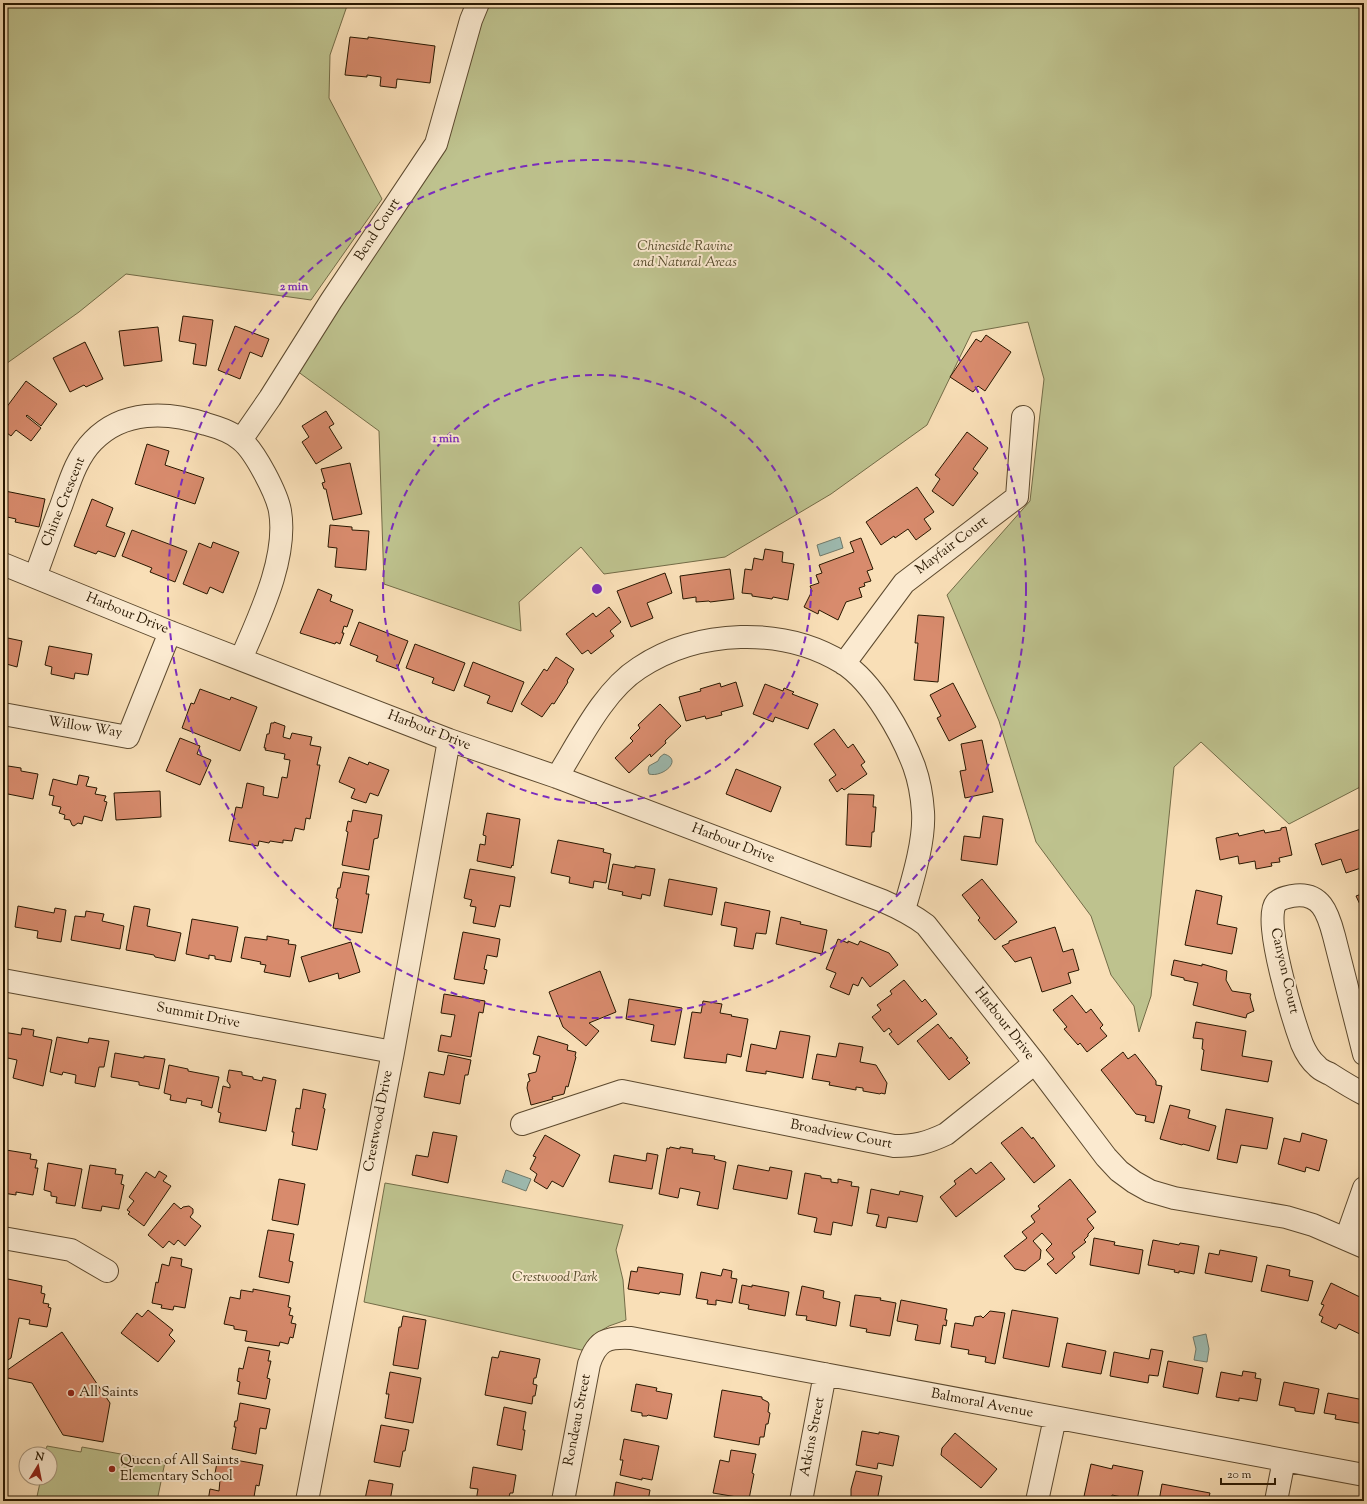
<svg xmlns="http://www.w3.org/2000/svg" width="1367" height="1504" font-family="'Sorts Mill Goudy',serif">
	<rect width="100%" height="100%" fill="#f9dfb7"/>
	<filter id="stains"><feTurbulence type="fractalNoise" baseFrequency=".005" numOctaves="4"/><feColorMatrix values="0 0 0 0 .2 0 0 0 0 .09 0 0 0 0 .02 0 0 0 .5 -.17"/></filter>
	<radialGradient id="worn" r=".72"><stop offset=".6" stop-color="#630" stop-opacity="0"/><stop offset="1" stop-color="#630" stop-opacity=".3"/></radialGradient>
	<path fill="#bec28e" stroke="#736c47" d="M3,3H348L330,55L329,98L382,199L311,300L126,274L79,312L3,366Z
		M487,3H1364V785L1289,824L1201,742L1174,767L1151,996L1139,1032L1134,1006L1111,975L1091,916L1036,842L999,721L947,595L1030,501L1044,379L1028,322L972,332L927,425L831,494L725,557L604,574L581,547L519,602L521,631L384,584L379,431L297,371L437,154Z
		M385,1183L623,1225L616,1250L623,1280L626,1320L609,1326L592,1336L586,1351L364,1302Z
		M47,1446L81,1452L82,1447L165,1462L157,1501H36L41,1478H50V1454H45Z"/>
	<path fill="#9ebcb2" stroke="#6f7a6b" d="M840,537L843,548L820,556L817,545Z
		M664,754C684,760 662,778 649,774L648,770L649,766L658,761L660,757Z
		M506,1170L531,1179L526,1191L502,1182Z
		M1206,1334L1209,1349L1207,1362L1194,1360L1196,1349L1193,1337Z"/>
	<path fill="#d88b6d" stroke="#281700" d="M350,37L368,39V37L435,46L430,83L397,79L396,88L380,86L381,77L367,75V77L345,75Z
		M183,316L213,320L206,366L193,364L196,344L179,341Z
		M235,326L269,339L262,357L250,352L240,379L218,370Z
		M158,327L162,361L124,366L119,331Z
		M986,335L1011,352L985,391L978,386L973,392L950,377L976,339L981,342Z
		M85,342L103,379L86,387L84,385L70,392L53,358Z
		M26,381L57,404L41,426L27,415L26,416L41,428L31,441L16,430L11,436L3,430V412Z
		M326,411L334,424L329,427L342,448L316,464L302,442L309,437L302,426Z
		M967,432L988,448L973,469L978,473L953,506L932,491L940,479L935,475Z
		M147,444L169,451L165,465L204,478L195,504L135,484Z
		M350,463L362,514L333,520L326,489H324L322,483L325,482L321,469Z
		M917,487L934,512L924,519L931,529L916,540L908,529L895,538L894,536L881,545L866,522Z
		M5,491L45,499L39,527L15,522L16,519L3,516V499Z
		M92,499L113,508L106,526L125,533L115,557L98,551L96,554L74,546Z
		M330,525L352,527V530L369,531L366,570L335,567L337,548L328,547Z
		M132,530L187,551L175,582L150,572L152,568L122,556Z
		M861,538L873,569L867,571L871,581L864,583L865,586L859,588L862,597L846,602L838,620L819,610L818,614L804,607L812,591L810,586L819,583L816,575L822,573L819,565L854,552L850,542Z
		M213,542L239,552L223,593L210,587L207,594L183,584L199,543L211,548Z
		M765,549L783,552L782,562L794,564L788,600L773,597L772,599L752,596V594L742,593L745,569L752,570L754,558L763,560Z
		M730,569L734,599L710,602L709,601L696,602V597L683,599L680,576Z
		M665,573L672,593L647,603L653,618L631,627L617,591Z
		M318,589L332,595L330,601L353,610L347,627L344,626L342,633H344L340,644L336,642L335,644L300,633Z
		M609,607L621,622L610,631L614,636L591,654L588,650L582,654L566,634L593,613L596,617Z
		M918,615L944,617L938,682L914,680L918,643H915Z
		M359,622L408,641L397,669L376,661L378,656L350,645Z
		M3,637L22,641L17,667L3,663Z
		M415,644L465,663L454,691L432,683L434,678L406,668Z
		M49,646L92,654L88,675L75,673L74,679L51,674L52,667L45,665Z
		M556,657L574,669L567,681L568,682L554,704L552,703L542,717L521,704L544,669L547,671Z
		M473,662L524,682L512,712L487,703L490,696L464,686Z
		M736,682L743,706L721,712L722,715L706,719L705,716L686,721L679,697L701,691L700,689L720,683L721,687Z
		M953,683L976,727L949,741L937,718L941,716L930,695Z
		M765,684L783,691L784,688L794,692L792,694L818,704L808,729L775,717L773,722L753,714Z
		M200,689L230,700L231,697L257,707L240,751L182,728L191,703L194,704Z
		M660,704L681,726L665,741L666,743L651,757L650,754L629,773L615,758L633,741L630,738L640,728L638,725Z
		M274,722L285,726L283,737L290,739L292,733L312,737L310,745L321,747L317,765H320L310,819L306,818L304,830L295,828L292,841L283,840V843L270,841L269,843L259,841L258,846L229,841L236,807L242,808L247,783L264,787L263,795L278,798L282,777L287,778L290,760L284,759L285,754L265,750L266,748H264L267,734H269L271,723H274Z
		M834,729L848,748L853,744L865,762L861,765L867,774L844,790L842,788L837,792L829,780L836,775L814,744Z
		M180,738L200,746L197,754L211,760L200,785L166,771Z
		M982,740L993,792L965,798L960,771L966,770L961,744Z
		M349,757L368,765L369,762L389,770L378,796L370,793L366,803L351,798L355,789L339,782Z
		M8,766L21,768V771L38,774L33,799L3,793V772H6Z
		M736,769L781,787L771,812L726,794Z
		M79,775L89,777L86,786L97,788L95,794L106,796L104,801L107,802L102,821L84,816L82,824L78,823L74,826L72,825L70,820L64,819L65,815L59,813L61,807L52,805L54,796L49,795L53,779L77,785Z
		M160,791L161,817L116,820L114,793Z
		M848,794L874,795L873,807H876L874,832H872L871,847L846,845Z
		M353,810L382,815L378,838L374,839L369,870L342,865L348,832L346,831L348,821L351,822Z
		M487,813L520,819L513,866L512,865L511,868L477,861L480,844L485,845L486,836L483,835Z
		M983,816L1003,819L997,865L961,860L964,836L980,838Z
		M1286,827L1292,855L1279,858L1280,862L1271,863L1272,866L1256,869L1255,861L1239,864L1238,856L1220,860L1216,838L1238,833L1239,836L1264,830L1265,833L1281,830V828Z
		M1364,828V867L1346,873L1341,859L1322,865L1315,844Z
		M558,840L604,849L603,852L611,854L606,883L594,881L593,888L569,883L570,877L551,873Z
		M613,864L635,868V866L655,869L650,896L642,894L641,899L622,895L623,892L608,889Z
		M470,869L515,877L510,907L500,905L495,927L473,923L476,907L470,906L472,900L464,898Z
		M343,872L369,876L366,894H369L362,933L333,928L338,899L336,898L338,888H340Z
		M669,879L717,888L712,915L664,906Z
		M982,879L1017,922L995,940L978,920L980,918L962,895Z
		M1196,890L1222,896L1217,924L1237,928L1232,954L1185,945Z
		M1364,893V913L1356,896Z
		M725,902L770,911L766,934L756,933L753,949L734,946L737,928L721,925Z
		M18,906L54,913L55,908L66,910L61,942L37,938L38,931L15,927Z
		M134,906L150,909L147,926L181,933L175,961L155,957L154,955L126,950Z
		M86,911L104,914L102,921L124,926L120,949L71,940L75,916L85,917Z
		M781,917L801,922L800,924L827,930L822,954L776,944Z
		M192,919L238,927L231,962L215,959V956L209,955V959L186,954Z
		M1055,927L1063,952L1073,949L1079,970L1068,973L1071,983L1042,992L1031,957L1015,962L1002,946L1009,943V941Z
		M463,932L500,939L497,957L487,955L484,969L487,970L484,984L454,979Z
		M267,936L289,940L288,944L296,945L290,977L264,972L266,965L260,964L261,962L241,958L245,937L267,940Z
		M838,939L848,943V941L858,945L860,941L889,953L898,965L870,987L862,977L858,986L853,984L849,995L830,987L836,973L826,969Z
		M351,942L360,972L339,979L338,973L309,982L301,957Z
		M1174,960L1202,966V964L1227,971L1226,980L1232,991L1251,994L1250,997L1254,1011L1247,1014L1246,1018L1193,1005L1198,983L1184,980V978L1171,975Z
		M600,971L616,1012L589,1023L599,1031L586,1046L563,1027L549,992Z
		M904,980L922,1002L925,999L937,1014L898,1045L889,1034L892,1032L889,1028L884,1032L872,1017L881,1010L877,1005L892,994L890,991Z
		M444,994L485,1001L483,1013L479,1012L471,1057L438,1051L441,1035L451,1037L455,1015L441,1013Z
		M1072,995L1086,1013L1091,1009L1103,1025L1100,1028L1107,1036L1087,1052L1080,1043L1078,1045L1064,1029L1067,1027L1053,1010Z
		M629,999L682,1008L675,1045L651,1041L654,1025L626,1019Z
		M703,1001L722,1004L720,1013L732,1015L731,1016L748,1019L741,1057L727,1054L726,1063L684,1058L692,1012L701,1013Z
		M1196,1022L1246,1031L1242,1056L1272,1061L1268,1082L1201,1070L1204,1050L1202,1049L1203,1039L1193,1038Z
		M938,1024L950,1039L951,1037L968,1058L966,1059L970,1063L949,1080L917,1041Z
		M22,1028L34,1030L33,1036L52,1040L43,1086L13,1078L17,1060L3,1057V1032L21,1035Z
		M780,1031L810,1036L803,1078L766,1071V1074L746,1071L751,1044L776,1049Z
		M538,1036L568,1045L567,1050L576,1052L575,1056L576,1057L568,1087L566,1086L564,1094L552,1097L553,1099L531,1105L527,1088L528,1082L530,1081L528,1074L536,1072L540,1056L533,1054Z
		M57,1037L88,1043L89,1038L109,1041L104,1067H99L95,1087L75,1083L76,1075L63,1072L62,1075L50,1072Z
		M839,1043L863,1047L860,1062L876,1065L887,1083L885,1094L881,1093L880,1094L863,1091V1088L856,1087V1090L829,1085L830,1082L812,1079L817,1054L836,1057Z
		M1123,1052L1128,1059L1135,1054L1156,1081V1085L1162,1086L1154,1123L1145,1121L1146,1116L1136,1114L1101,1070Z
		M115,1053L144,1058V1056L165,1059L159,1089L139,1085V1082L111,1077Z
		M448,1055L471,1060L468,1075H465L460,1104L424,1097L429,1072L444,1075Z
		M169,1065L188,1069V1071L219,1077L212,1108L201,1105L202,1101L187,1098L186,1103L170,1100L171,1095L164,1093Z
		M229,1070L242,1072V1075L253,1077V1079L262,1081L263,1077L276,1080L266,1131L219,1122L221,1113L218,1112L223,1086L230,1088V1085L227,1081Z
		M303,1089L326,1094L323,1108L325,1109L317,1150L292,1145L294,1132H292L296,1108L300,1109Z
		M1170,1105L1190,1110L1188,1118L1216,1126L1209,1151L1183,1144L1182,1145L1160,1139Z
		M1226,1109L1273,1118L1267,1149L1241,1145L1237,1163L1217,1159Z
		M1022,1127L1032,1139L1033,1137L1055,1166L1034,1183L1001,1143Z
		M433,1132L457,1136L448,1183L412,1175L416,1155L428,1157Z
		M1302,1133L1327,1140L1319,1171L1306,1167L1305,1172L1278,1164L1284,1138L1300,1142Z
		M545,1135L580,1155L563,1187L552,1181L547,1189L534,1181L537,1174L530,1169L536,1157L533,1156Z
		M670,1147L680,1149V1147L693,1149L692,1153L715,1156L714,1159L726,1162L718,1209L697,1205L700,1192L680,1188L678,1198L659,1194L667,1148L669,1149Z
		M6,1150L31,1154L30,1159L37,1160L35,1168H38L33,1195L16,1192V1195L3,1193V1167Z
		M647,1153L658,1155L652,1189L609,1182L614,1155L646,1161Z
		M991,1162L1005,1179L956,1217L940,1197L956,1184L954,1181L971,1168L976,1174Z
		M48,1163L82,1169L75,1206L56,1203L57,1197L51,1196V1192L44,1190Z
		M90,1165L116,1169L115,1174L123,1175L121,1184L124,1185L119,1209L102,1206L101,1211L82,1208Z
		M738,1165L769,1171L770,1167L792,1171L787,1199L733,1189Z
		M159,1171L167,1176L163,1181L171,1186L144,1226L128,1214L130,1212L127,1210L134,1201L129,1197L146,1172L155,1178Z
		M805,1173L821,1176V1178L831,1179V1182L838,1183V1179L852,1182L851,1186L859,1187L852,1226L833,1222L831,1235L814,1232L817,1218L798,1214Z
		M279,1179L305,1184L298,1225L272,1220Z
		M1070,1179L1096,1212L1087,1219L1094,1228L1088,1234V1236L1084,1240L1086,1242L1072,1253L1075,1257L1056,1274L1047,1264L1054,1259L1046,1250L1052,1244L1042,1233L1033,1241L1041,1250L1040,1259L1025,1271L1015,1269L1004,1256L1027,1238L1022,1232L1035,1222L1031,1216L1040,1209L1038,1206Z
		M871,1189L899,1195L900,1191L923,1196L917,1222L888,1217L886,1228L876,1226L879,1215L867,1213Z
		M174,1203L181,1209L183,1207L189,1206L193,1209V1213L190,1217L201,1226L185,1246L178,1240L174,1245L169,1241L163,1248L148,1235Z
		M268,1230L294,1234L289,1261L293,1262L289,1283L259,1277Z
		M1094,1238L1115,1242L1114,1245L1143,1250L1139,1274L1090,1265Z
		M1153,1240L1179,1245L1180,1243L1199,1246L1194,1274L1179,1271V1273L1174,1272L1175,1270L1148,1265Z
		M1220,1250L1257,1257L1252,1282L1205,1273L1209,1253L1219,1255Z
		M171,1257L182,1259L181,1266L192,1269L185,1308L174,1306L173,1310L161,1308L162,1305L152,1303L156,1282L158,1283L162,1264L169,1266Z
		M1267,1265L1290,1270L1289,1276L1313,1281L1308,1301L1261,1291Z
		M638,1267L683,1274L680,1295L660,1292L659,1294L628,1289L631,1271L637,1272Z
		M723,1269L732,1271L731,1278L737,1279L732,1303L716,1300V1305L707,1304L708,1300L696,1298L701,1272L721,1276Z
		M3,1278L42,1286L41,1293L45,1294L43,1303L49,1304L48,1307L51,1308L47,1327L29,1324L30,1320L19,1318L11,1358L3,1363Z
		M1331,1283L1364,1299V1336L1339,1324L1336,1329L1321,1322L1323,1317L1319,1315L1324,1305L1321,1304Z
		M742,1285L752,1287V1285L789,1292L785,1316L748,1309L749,1305L739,1303Z
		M802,1286L824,1291L823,1298L840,1302L836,1326L806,1320L807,1316L796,1315Z
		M253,1289L290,1296L288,1307L291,1308L289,1315L293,1316L291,1323L296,1324L293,1338L290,1337L288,1344L280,1342L279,1346L245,1341L247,1331L234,1329V1326L224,1324L230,1297L240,1299L241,1290L253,1292Z
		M855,1295L881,1298L880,1300L896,1303L890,1336L866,1332L867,1329L850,1326Z
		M901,1300L947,1309L945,1320H947L946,1326L943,1325L940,1344L915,1340L918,1325L897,1321Z
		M148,1310L173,1330L169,1335L175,1341L158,1362L121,1333L137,1313L142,1317Z
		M1012,1310L1058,1318L1049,1367L1003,1358Z
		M990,1311L1005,1313L995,1364L985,1362L986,1357L968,1354L969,1350L951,1347L955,1323L973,1326L975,1317L981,1316L983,1318Z
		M403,1316L426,1320L418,1369L393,1365L399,1327H401Z
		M62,1332L110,1403L103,1442L63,1435L32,1383L3,1377V1373Z
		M1067,1343L1106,1351L1101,1374L1062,1367Z
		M248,1347L270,1351L268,1361H271L267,1378L270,1379L266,1399L238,1394L240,1382L237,1381L239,1368L243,1369Z
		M1151,1349L1163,1351L1158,1376L1149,1375L1148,1383L1110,1376L1114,1352L1149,1359Z
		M500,1351L540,1359L536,1378H534L533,1384L537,1385L535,1396H533L532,1404L485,1395L492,1357L498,1358Z
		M1168,1361L1203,1368L1198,1394L1163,1387Z
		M1243,1371L1256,1373L1255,1378L1261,1379L1257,1401L1239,1398V1401L1216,1397L1221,1372L1242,1376Z
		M390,1372L421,1378L413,1423L385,1418L389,1394H386Z
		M1284,1382L1319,1389L1314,1414L1295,1411V1408L1279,1405Z
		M636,1384L657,1388L656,1391L672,1394L667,1419L648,1415L647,1416H642V1413L631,1411Z
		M722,1390L762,1397V1399L768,1402L769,1404L768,1412L770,1413L768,1424H766L764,1437H760L759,1445L714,1437Z
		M1328,1393L1364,1400V1424L1335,1419L1336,1415L1324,1413Z
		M240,1403L270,1409L266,1429L260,1428L256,1454L232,1449L236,1427H234L235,1421H237Z
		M504,1407L526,1412L523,1430H525L522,1450L497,1445Z
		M381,1425L409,1430L405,1451H403L400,1467L374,1462Z
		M862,1431L879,1434V1432L899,1436L893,1466L878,1463L877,1469L856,1465Z
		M955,1433L997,1469L981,1488L941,1455L942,1448Z
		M624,1439L659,1446L652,1480L642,1478V1480L620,1475L623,1460H620Z
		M731,1450L756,1454L752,1473L754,1474L749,1499L713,1493L720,1460L729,1462Z
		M218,1457L263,1465L259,1486L256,1485L254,1497L261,1498L260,1501H208L210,1489L219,1491L220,1480L214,1479Z
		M1091,1464L1112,1469L1113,1465L1143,1471L1137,1500L1112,1495L1111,1501H1083Z
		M473,1467L516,1475L513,1493H510L508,1501H476L478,1489L470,1488Z
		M856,1471L882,1476L877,1501H851V1489Z
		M369,1480L393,1484L390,1501H361L362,1499H365Z
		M616,1482L650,1490L648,1501H613Z
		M1162,1484L1210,1493L1208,1501H1210H1159Z"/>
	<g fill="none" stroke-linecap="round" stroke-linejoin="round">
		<g stroke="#5c492e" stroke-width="24">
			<path id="minor" d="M241,440L270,398L331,301L436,144L471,20L478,3
				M3,564L170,632L449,740L557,777L883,901C899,908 913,915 926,925L1035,1063L1106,1157L1119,1171L1134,1182L1150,1191L1174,1198L1286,1217L1313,1225L1364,1247
				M35,577C44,553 52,529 61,506C69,484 76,458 93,441C123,410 167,411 206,424C217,427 232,432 241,440C255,451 277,494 280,511C288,558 259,617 241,659
				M844,664L904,583L1017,497L1023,417
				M3,714L128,737L170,632
				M557,777C579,742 603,691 639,668C698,629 783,626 843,663C873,682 902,734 914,766C919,780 922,796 923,812C925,841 912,882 904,910
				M3,980L393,1052
				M1364,1054L1334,936C1328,913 1321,891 1292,896C1287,897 1280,898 1276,903C1262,920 1294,1022 1302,1044C1305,1051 1311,1061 1317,1066C1320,1070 1326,1072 1330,1074C1341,1081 1352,1088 1364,1094
				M522,1124L622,1091L894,1146C915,1146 927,1143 946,1134L1035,1063
				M3,1238L71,1250L107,1271
				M1346,1239L1364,1188
				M307,1501L393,1052L449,740
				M563,1501L589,1364C597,1340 607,1337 631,1338L1364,1475
				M801,1501L825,1374
				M1037,1501L1055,1418
				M1276,1501L1284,1460"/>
		</g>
		<use href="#minor" stroke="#fbead0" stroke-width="22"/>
	</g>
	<g fill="none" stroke="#7b2cbf" stroke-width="2" stroke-dasharray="7 5">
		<circle cx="597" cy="589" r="214"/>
		<circle cx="597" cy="589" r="429"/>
	</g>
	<g fill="#8f2418" stroke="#fbead0" stroke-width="1.5">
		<circle cx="71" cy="1393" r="4"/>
		<circle cx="112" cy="1469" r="4"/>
	</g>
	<g text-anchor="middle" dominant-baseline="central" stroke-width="4" stroke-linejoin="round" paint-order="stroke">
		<g font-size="14" fill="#281700" stroke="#fbead0">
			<text transform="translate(378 230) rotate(-57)">Bend Court</text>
			<text transform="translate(64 502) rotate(-68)">Chine Crescent</text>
			<text transform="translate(952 546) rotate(-37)">Mayfair Court</text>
			<text transform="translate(127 614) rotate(22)">Harbour Drive</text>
			<text transform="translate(85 728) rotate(9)">Willow Way</text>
			<text transform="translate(429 731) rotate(21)">Harbour Drive</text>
			<text transform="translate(733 844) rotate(21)">Harbour Drive</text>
			<text transform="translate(1284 971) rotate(77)">Canyon Court</text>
			<text transform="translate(198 1016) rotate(11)">Summit Drive</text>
			<text transform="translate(1004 1024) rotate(52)">Harbour Drive</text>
			<text transform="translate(379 1121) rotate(-79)">Crestwood Drive</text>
			<text transform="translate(841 1135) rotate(11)">Broadview Court</text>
			<text transform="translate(982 1404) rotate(11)">Balmoral Avenue</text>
			<text transform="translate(578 1420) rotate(-79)">Rondeau Street</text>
			<text transform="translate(813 1437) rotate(-79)">Atkins Street</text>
		</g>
		<g font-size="14" font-style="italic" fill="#554a2b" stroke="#fbead0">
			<text x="685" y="247">Chineside Ravine<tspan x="685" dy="16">and Natural Areas</tspan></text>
			<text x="555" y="1278">Crestwood Park</text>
		</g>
		<g font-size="14" fill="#281700" stroke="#fbead0" text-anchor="start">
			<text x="79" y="1393">All Saints</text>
			<text x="120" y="1461">Queen of All Saints<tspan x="120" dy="16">Elementary School</tspan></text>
		</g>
	</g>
	<circle cx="597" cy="589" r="6" fill="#7b2cbf" stroke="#fbead0" stroke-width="2"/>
	<g font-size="12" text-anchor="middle" font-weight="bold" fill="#7b2cbf" stroke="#fbead0" stroke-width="4" stroke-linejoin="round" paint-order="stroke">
		<text x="294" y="290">2 min</text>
		<text x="446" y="442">1 min</text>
	</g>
	<rect width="1367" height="1504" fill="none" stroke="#f9dfb7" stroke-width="16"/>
	<rect x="4" y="4" width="1359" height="1496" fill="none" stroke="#281700" stroke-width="2"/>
	<rect x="8" y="8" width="1351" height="1488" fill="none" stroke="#281700"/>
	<g transform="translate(38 1466) rotate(10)"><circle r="19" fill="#fbead0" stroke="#a7967d"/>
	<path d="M0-3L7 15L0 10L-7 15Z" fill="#8f2418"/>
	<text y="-6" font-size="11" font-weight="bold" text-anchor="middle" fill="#281700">N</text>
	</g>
	<path d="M1221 1478v6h54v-6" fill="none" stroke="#281700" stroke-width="2"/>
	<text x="1227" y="1478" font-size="12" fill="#281700" stroke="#fbead0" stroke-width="3" paint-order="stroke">20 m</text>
	<rect width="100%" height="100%" filter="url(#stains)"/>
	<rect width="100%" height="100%" fill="url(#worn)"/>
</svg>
